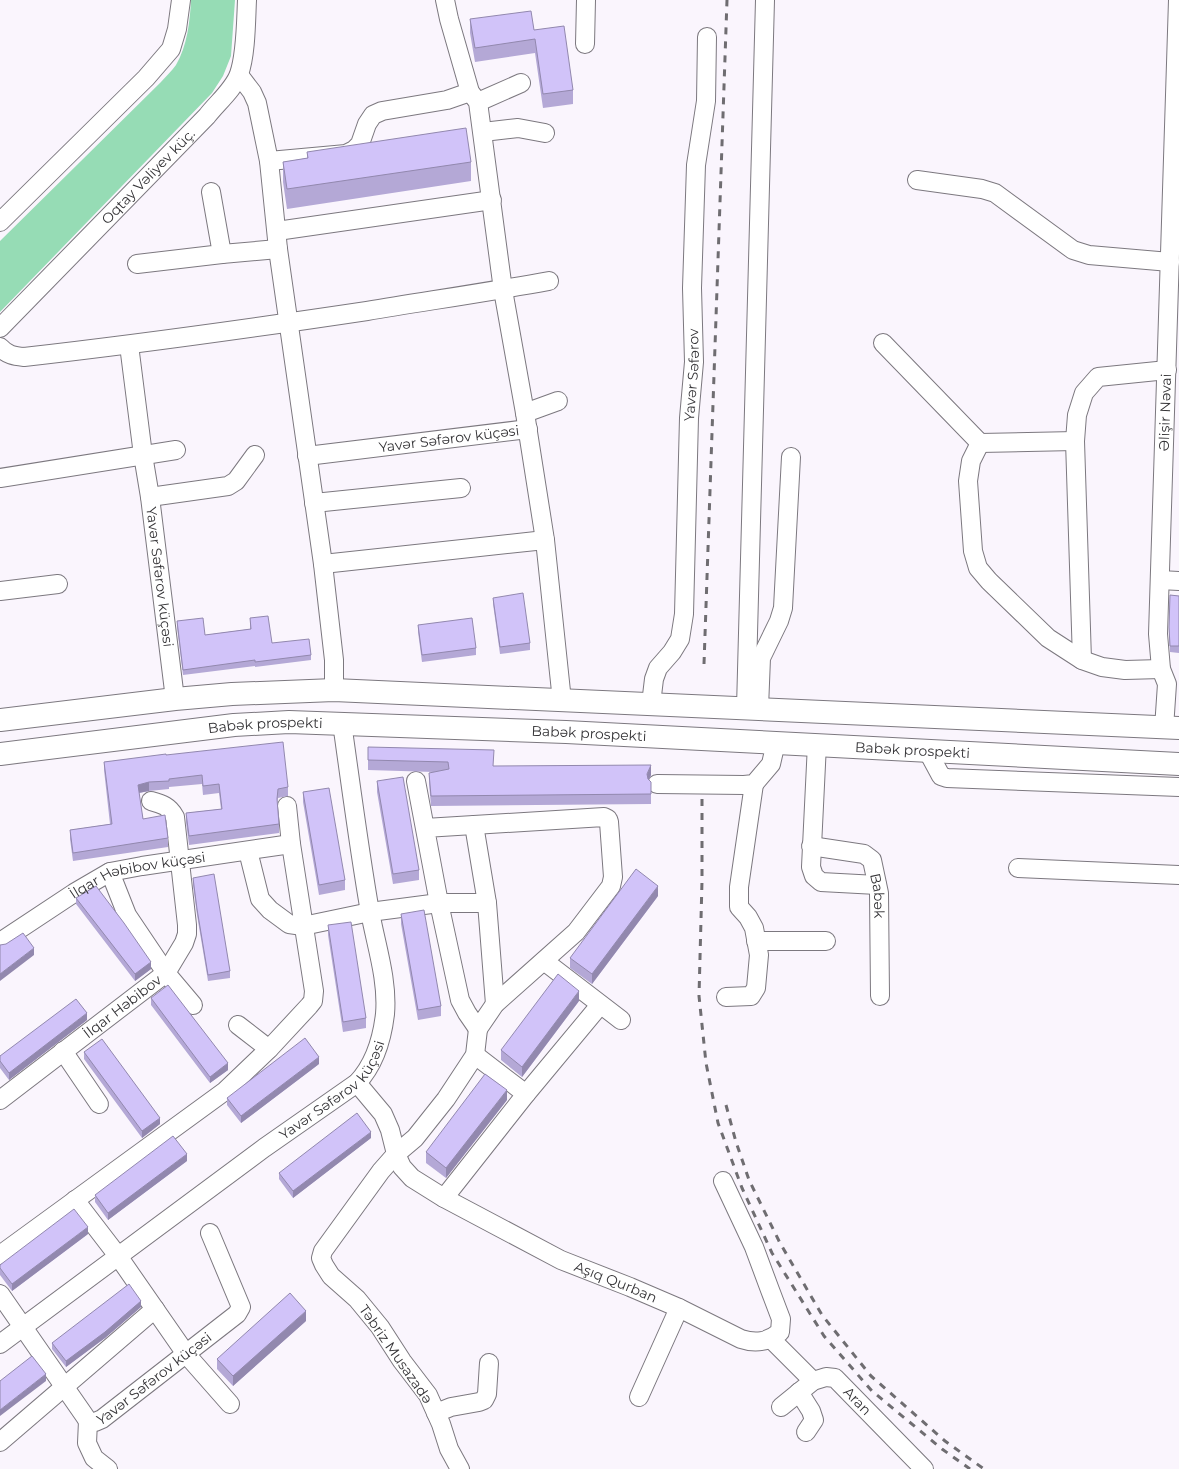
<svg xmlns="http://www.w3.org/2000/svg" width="1179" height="1469" font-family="Montserrat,sans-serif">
	<rect width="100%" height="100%" fill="#faf5fd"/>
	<path fill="#96dcb5" d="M191,0H235L231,56L223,76L212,93L0,312V241L161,82C166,76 172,71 176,65C187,46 190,22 191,0Z"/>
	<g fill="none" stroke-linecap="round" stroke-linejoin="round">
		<g stroke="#7c787f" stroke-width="20">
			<g id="minor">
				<path d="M445,0L449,19L470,92L478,102L503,290L525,413L545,540L562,701"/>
				<path d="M585,44L586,0"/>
				<path d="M239,75L252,92L257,103L269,161L278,249L323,564L334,660V690"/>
				<path d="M478,102L521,83"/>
				<path d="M483,132L518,128L545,133"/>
				<path d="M269,161L346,154L354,150L360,144L367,124L373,115L382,111L447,100L470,92"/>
				<path d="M917,180L982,189L995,193L1073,250L1089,255L1170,262"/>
				<path d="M0,222L146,78L171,49L177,29L181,0"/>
				<path d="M277,231L492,200"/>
				<path d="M222,254L278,249"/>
				<path d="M137,264L222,254L211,192"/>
				<path id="s1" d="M0,328L207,116C217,103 234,89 239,74C246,55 246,21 247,0"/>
				<path d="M883,343L980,443L1075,441"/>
				<path id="s2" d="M129,345L143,455L150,497L175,699"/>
				<path d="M0,347C7,355 14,356 24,357C139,344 253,328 367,311C427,301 488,292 549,281"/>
				<path d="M525,413L558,401"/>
				<path d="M980,443L971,461L968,481L973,551L978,568L989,581L1048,638L1082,660L1102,667L1125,670L1161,669"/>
				<path id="s3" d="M307,456L528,429"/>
				<path d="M0,478L176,450"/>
				<path d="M150,497L228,486L236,481L255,455"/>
				<path d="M314,503L461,488"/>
				<path d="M323,564L545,540"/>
				<path d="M1160,580L1179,581"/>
				<path d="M0,591L58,584"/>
				<path d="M1082,660L1075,441L1077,415L1084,393L1098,377L1167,370"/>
				<path id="s4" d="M651,704L654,679L658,668L672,652L680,639L684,614L689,418L694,362L692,288L696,165L706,101L707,37"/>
				<path d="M746,708L765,0"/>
				<path d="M759,708L761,658L779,621L783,608L791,457"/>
				<path id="s5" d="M1164,728L1167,684L1161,669L1158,634L1178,0"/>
				<path d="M817,744L811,867L814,876L821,882L877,885"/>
				<path d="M927,750L941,776L947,778L1179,787"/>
				<path d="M416,781L439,903L460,1000L467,1013L478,1029L495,1004L576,932L611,886L613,877L609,822L608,819L604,817L425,828"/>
				<path d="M657,784L744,785L754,784L771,764L776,742"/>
				<path d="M151,801C162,804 169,806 175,817L187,925V934L184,943L166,973L193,1005"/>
				<path d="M474,825L487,903L495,1004"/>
				<path id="s6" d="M811,846L864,854L872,860L879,893L880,996"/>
				<path d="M248,851L260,899L270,910L289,924L303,926L370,912L439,903H487"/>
				<path d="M1018,868L1179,875"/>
				<path d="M756,941H826"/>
				<path id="s7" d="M0,942L74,893L110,872L142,866L291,844"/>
				<path d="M544,961L621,1020"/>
				<path d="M726,997L751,996L756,988L759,955L754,928L748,917L739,907V887L754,784"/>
				<path d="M238,1025L269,1049"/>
				<path d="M63,1051L99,1104"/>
				<path d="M475,1055L526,1094"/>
				<path id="s8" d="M357,1083L383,1114L390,1130L396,1154L402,1167L412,1178L444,1198L561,1260L630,1287L679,1308L741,1339C756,1344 768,1342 780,1332L781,1319L770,1290L754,1247L723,1181"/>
				<path id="s9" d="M0,1100L166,973L127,915L110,872"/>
				<path d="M444,1198L526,1094L600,1005"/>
				<path d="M75,1200L118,1256L186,1354L230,1404"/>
				<path d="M0,1255L225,1091L269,1049L309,1006L313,1001L314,991L291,844L287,806"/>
				<path id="s10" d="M0,1294L84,1415L88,1421L95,1422L102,1419L237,1314L241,1307L210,1233"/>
				<path d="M771,1339L813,1381"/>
				<path id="s11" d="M0,1344L264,1148L357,1083C374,1065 382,1040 385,1014C388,980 376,945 370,912C359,849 351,786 342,723"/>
				<path d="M799,1392L811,1411L814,1420L806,1432"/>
				<path d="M639,1397L679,1308"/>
				<path id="s12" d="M781,1407L813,1381L826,1377L835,1378L924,1469"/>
				<path d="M436,1413L451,1407L479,1402L484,1400L487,1394L489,1363"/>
				<path d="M88,1421L87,1443L94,1458L108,1469"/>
				<path d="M0,1442L155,1309"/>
				<path d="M460,1469L449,1449L441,1424L428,1395L402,1361L380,1327L357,1299L331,1276L324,1265L321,1258L323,1251L381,1171L396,1154L415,1138L446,1099L475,1055L478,1029"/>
			</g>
		</g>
		<g stroke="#7c787f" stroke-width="24">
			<g id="major">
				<path d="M0,720L175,699L232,694L334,690L1179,728"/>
				<path id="s13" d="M0,754L234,725L289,722L566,732L1179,764"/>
			</g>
		</g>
		<use href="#minor" stroke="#fff" stroke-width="18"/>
		<use href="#major" stroke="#fff" stroke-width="22"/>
		<path stroke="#6f6d71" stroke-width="3" stroke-dasharray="7 7" stroke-linecap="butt" d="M704,664L727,0
			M702,799V881L699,996L706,1063L718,1123L742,1188L772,1253L824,1336L872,1391L942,1449L970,1469
			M726,1105L736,1142L749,1180L780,1243L822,1315L871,1376L945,1441L984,1469"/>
	</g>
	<path fill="#b4a8d6" d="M470,19L534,30L573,90V104L543,108L535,53L475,62L470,33Z
		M307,152L471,162V181L287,209L283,182V162L307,158Z
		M1170,595L1179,596V653L1170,652L1169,634Z
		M493,598L530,643V650L500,654L493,604Z
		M250,618L272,643L311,655V660L255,667V666L183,675L177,627V621L205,635L250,629Z
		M418,625L476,648V655L422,662L418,632Z
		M368,747L493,766L651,775L649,780L651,782V804L431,806L429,783V773L434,772L368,770Z
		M166,755L288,787V796L278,798L277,803L279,824V833L189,845L186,822V813L221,809L219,793L203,795L202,784L169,787V789L149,791L139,793L143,819L168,838V847L73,861L70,839V830L110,824L104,770V762Z
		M377,781L419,870V880L393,884L377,792Z
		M303,792L345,880V890L319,895L303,802Z
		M193,878L230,971V978L208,981L197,915L193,885Z
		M658,896L592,984L570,968V958Z
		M76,898L151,969L135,981L76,904Z
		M401,914L441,1006V1016L418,1020L401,924Z
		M328,925L366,1018V1028L343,1032L328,935Z
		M151,998L228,1070L210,1083L151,1005Z
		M579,1001L522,1077L501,1060V1050Z
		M87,1020L9,1080L0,1068V1056Z
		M84,1052L160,1124L142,1138L84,1059Z
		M319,1064L241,1123L227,1105V1098Z
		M507,1100L446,1178L426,1163V1152Z
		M371,1138L293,1198L279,1179V1173Z
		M187,1161L108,1220L95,1202V1195Z
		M88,1234L12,1291L0,1275V1265Z
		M141,1307L105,1338L66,1367L52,1349V1343Z
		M306,1321L233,1386L217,1369V1359Z"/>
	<path fill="#9288ae" d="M651,765V775L647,784V774Z
		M149,782V791L138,793V785Z
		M658,886V896L592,984V974Z
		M34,948V955L0,981V974Z
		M151,962V969L135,981V974Z
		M579,991V1001L522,1077V1067Z
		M87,1013V1020L9,1080V1073Z
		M319,1057V1064L241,1123V1116Z
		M228,1063V1070L210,1083V1077Z
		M507,1090V1100L446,1178V1168Z
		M160,1118V1124L142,1138V1131Z
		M371,1132V1138L293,1198V1191Z
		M187,1154V1161L108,1220V1213Z
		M88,1227V1234L12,1291V1284Z
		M141,1301V1307L105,1338L66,1367V1361Z
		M306,1311V1321L233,1386V1376Z
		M46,1374V1381L0,1416V1410Z"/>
	<path fill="#d1c3f9" stroke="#9288ae" d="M531,11L534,30L564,26L573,90L543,94L535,39L475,48L470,19Z
		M466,128L471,162L287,189L283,162L308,158L307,152Z
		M523,593L530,643L500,647L493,598Z
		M1170,595L1179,596V646H1170L1169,627Z
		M268,616L272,643L309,639L311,655L255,662V660L183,670L177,621L203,618L205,635L251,629L250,618Z
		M472,618L476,648L422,655L418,625Z
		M283,742L288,787L278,789L277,799L279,824L189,836L186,813L222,809L219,784L203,786L202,775L169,779V781L149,782L138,785L143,819L165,815L168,838L73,853L70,830L112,824L104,762L166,754V755Z
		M368,747L494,750L493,766L651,765L647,774L648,779L651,782V794L431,796L429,773L449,769L448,762L368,760Z
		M403,777L419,870L393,874L377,781Z
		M329,788L345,880L319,885L303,792Z
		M636,869L658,886L592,974L570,958Z
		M214,874L230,971L208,975L197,909L193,878Z
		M96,886L124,923L151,962L135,974L76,898Z
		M424,910L441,1006L418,1010L401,914Z
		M351,922L366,1018L343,1022L328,925Z
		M23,933L34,948L0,974V945L6,944Z
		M558,974L579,991L522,1067L501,1050Z
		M168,985L228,1063L210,1077L151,998Z
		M76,999L87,1013L9,1073L0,1061V1056Z
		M305,1038L319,1057L241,1116L227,1098Z
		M102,1039L160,1118L142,1131L84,1052Z
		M485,1074L507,1090L446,1168L426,1152Z
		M357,1113L371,1132L293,1191L279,1173Z
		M173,1136L187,1154L108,1213L95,1195Z
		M74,1209L88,1227L12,1284L0,1268V1265Z
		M129,1284L141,1301L105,1332L66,1361L52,1343Z
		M290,1293L306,1311L233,1376L217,1359Z
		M32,1356L46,1374L0,1410V1381Z"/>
	<g text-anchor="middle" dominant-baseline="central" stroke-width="3" stroke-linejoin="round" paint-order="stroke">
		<g font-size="14" fill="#353437" stroke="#fff">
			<text stroke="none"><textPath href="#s1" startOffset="212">Oqtay Vəliyev küç.</textPath></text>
			<text stroke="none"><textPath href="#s4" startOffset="338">Yavər Səfərov</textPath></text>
			<text stroke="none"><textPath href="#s5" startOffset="317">Əlişir Nəvai</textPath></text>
			<text stroke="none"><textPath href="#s3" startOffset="143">Yavər Səfərov küçəsi</textPath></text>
			<text stroke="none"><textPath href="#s2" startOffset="234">Yavər Səfərov küçəsi</textPath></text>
			<text stroke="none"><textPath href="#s13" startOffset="267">Babək prospekti</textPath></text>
			<text stroke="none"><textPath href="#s13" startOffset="591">Babək prospekti</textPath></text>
			<text stroke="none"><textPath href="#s13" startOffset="915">Babək prospekti</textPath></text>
			<text stroke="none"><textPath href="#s7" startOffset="156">İlqar Həbibov küçəsi</textPath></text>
			<text stroke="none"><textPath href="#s6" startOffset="100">Babək</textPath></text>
			<text stroke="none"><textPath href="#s9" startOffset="154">İlqar Həbibov</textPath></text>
			<text stroke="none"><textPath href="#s11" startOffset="420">Yavər Səfərov küçəsi</textPath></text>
			<text stroke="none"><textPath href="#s8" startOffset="341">Aşıq Qurban</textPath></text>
			<text transform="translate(396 1354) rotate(55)">Təbriz Musazadə</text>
			<text stroke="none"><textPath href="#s10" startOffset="235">Yavər Səfərov küçəsi</textPath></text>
			<text stroke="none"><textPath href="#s12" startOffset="96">Aran</textPath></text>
		</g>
	</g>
</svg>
